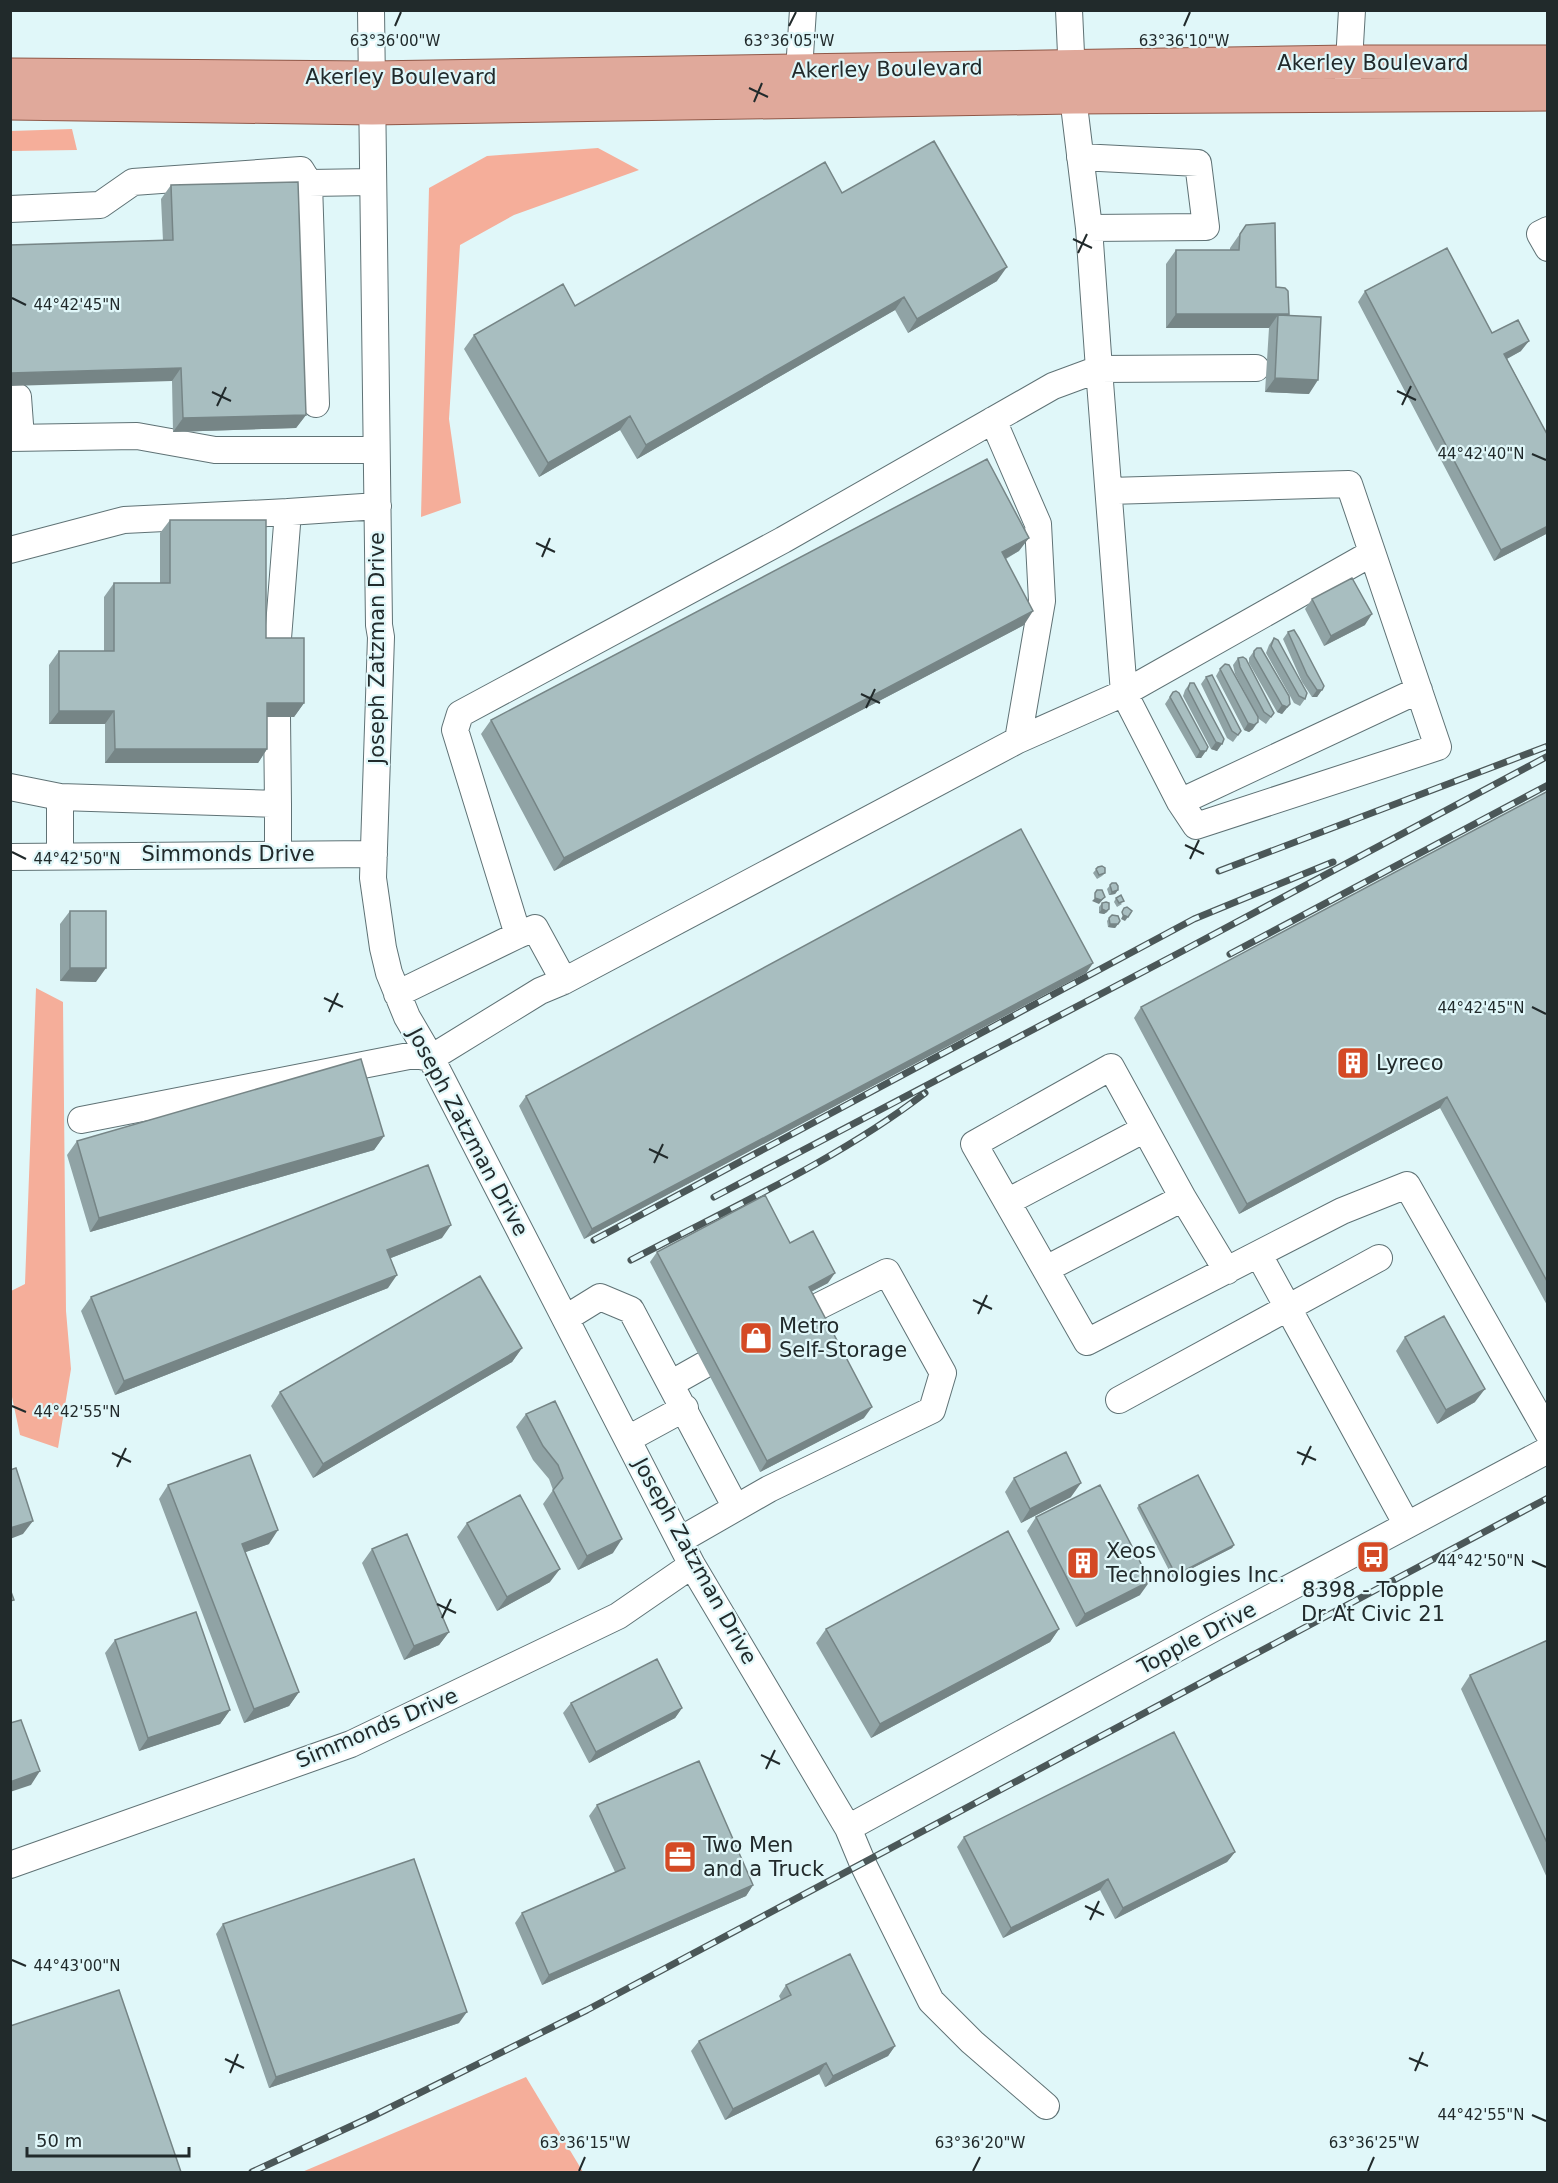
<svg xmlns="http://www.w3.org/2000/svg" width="1558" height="2183" font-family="'DejaVu Sans',sans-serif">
	<rect width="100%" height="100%" fill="#e0f7f9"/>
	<path fill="#f5ae9a" d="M72,129L77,150L11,151V131Z
		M598,148L639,170L514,215L460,245L449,419L461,503L421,517L429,188L487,156Z
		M36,988L63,1002L66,1311L71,1369L58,1448L20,1435L12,1397L10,1396L11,1291L25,1284Z
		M526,2077L583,2172H302Z"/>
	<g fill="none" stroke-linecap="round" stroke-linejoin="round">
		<g stroke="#5f7275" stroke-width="28">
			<path id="minor" d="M371,10C375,215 377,420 379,625L381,637L373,878L383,948L389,973L407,1017L431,1058L692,1565L848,1828L863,1864L931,2001L972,2042L1046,2106
				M1069,10L1073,97L1089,228L1206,227L1198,163L1080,157
				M799,70L803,10
				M1348,79L1352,10
				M10,209L100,205L133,182L301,170L309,183
				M1089,228L1099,369L1256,368
				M1548,230L1540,234L1548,248
				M10,397H18L21,438
				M316,404L309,183L373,182
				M993,420L1038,524L1042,601L1018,740
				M10,438L137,436L215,450H376
				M10,550L124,520L288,512
				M277,651L288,512L378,506
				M277,717L278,804
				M10,787L60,797V856
				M60,797L278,804V854
				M1180,802L1419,690
				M10,857L374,854
				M518,935L455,730L460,714L783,540L1053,386L1099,369L1124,693L1180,802L1196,826L1438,747L1349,484L1109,491
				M397,994L518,935L535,928L564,981
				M81,1120L414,1055L431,1058L540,991L564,981L1018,740L1124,693L1372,553
				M1007,1202L1145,1129
				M1259,1255L1407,1525
				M1046,1269L1183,1198
				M1227,1271L1183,1198L1111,1067L974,1144L1087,1342L1342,1211L1407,1185L1548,1433
				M566,1318L600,1297L631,1310L736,1508
				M672,1383L704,1365
				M1119,1400L1379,1258
				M628,1439L685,1408
				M680,1540L769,1489L932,1410L943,1373L887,1272L809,1311
				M848,1828L1214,1628L1548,1450
				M10,1865L351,1744L618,1616L692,1565"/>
		</g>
		<g stroke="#905848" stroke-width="35">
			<path id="major" d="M10,75L372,78L1349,62H1548
				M10,103L372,108L1073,97L1548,94"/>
		</g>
		<use href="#minor" stroke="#fff" stroke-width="26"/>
		<use href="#major" stroke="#e0a99b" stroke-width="33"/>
		<g stroke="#4b5758" stroke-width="7">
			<path id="rail" d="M1219,871L1548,746
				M1230,954L1548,785
				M714,1197L1175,955L1548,756
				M594,1240L1194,919L1333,862
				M631,1260C730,1208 836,1161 925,1093
				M252,2172L373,2116L587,2010L1548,1498"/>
		</g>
		<use href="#rail" stroke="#e0f7f9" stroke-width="4.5" stroke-dasharray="14" stroke-linecap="butt"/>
	</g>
	<path fill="#90a3a5" d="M171,185L306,415L296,428L173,432L172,381L163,241L161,199Z
		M842,193L997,281L908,333L895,310L637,459L620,430L539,477L464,349L474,335L575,306Z
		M1246,225L1289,314L1288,315L1309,394L1265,392L1269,328H1166V264L1176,250H1230V248Z
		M1365,291L1492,333L1521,351L1507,359L1548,436V533L1494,561L1358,302Z
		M170,520L266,638L304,703L294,717H267V749L258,763H105V724H49V665L59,651H104V597L114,583H160V533Z
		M1019,551L1006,559L1024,625L554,871L481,734L491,720Z
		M1312,599L1365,625L1324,646L1305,609Z
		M1288,632L1324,686L1317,697H1312L1302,682L1283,639Z
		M1274,638L1305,699L1300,706L1294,703L1266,653L1269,645Z
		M1254,651L1290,704L1282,714L1277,712L1249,663V658Z
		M1238,658L1274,713L1266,724L1259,719L1235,674L1233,665Z
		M1220,669L1253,729L1249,732L1244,730L1216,676Z
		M1206,677L1241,731L1233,742L1227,738L1201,684Z
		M1190,683L1224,739L1217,751L1211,749L1183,696L1185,690Z
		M1173,692L1208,747L1201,758H1196L1165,704Z
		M1548,791V1307L1440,1108L1239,1214L1134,1018L1141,1007Z
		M1098,867L1105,873L1102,876L1097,879L1093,873Z
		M1112,883L1118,890L1115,894L1109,895L1107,889Z
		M1116,898L1122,904L1117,907L1114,902Z
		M1102,903L1109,909L1107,912L1104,914L1099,913V907Z
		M70,911L96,982L60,981V924Z
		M1109,918L1118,924L1115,928L1108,927L1107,921Z
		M1093,963L1086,973L584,1239L519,1106L526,1096Z
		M384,1136L374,1150L90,1232L67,1155L77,1141Z
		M442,1238L391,1258L388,1288L115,1395L81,1311L91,1297Z
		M790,1243L828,1283L811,1292L864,1418L760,1472L650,1262L657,1252Z
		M1405,1337L1475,1402L1437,1424L1396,1351Z
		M522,1348L512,1362L313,1478L271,1406L280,1392Z
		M526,1414L613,1553L578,1570L543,1504L553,1490L549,1479L533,1460L516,1427Z
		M1014,1478L1071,1497L1021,1523L1005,1492Z
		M168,1485L269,1544L245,1552L299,1692L289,1706L244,1723L159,1499Z
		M1139,1505L1234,1545L1232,1548L1173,1578L1137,1508Z
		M1036,1517L1140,1595L1076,1627L1027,1531Z
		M467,1523L550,1582L497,1611L457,1537Z
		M372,1549L449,1632L439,1645L404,1660L362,1563Z
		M826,1629H1059L1050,1642L871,1738L816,1643Z
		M115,1640L230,1710L220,1724L139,1751L105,1653Z
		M1548,1640V1880L1461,1689L1470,1675Z
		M571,1703L682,1708L675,1718L589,1763L563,1713Z
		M597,1805L753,1885L746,1896L542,1985L515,1923L522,1913L615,1872L589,1816Z
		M964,1837L1235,1852L1227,1862L1115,1919L1100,1890L1003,1938L957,1847Z
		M223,1924L459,2023L269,2088L216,1934Z
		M786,1985L895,2046L888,2056L825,2087L819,2074L725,2120L691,2051L699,2041L781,2000L779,1996Z"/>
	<path fill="#768586" d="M1007,267L997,281L908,333L917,319Z
		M904,297L895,310L637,459L646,445Z
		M1176,314H1289L1280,328L1278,315L1269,328H1166Z
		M1529,341L1521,351L1497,364L1504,354Z
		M181,368L172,381L10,386V373Z
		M1275,378L1318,380L1309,394L1265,392Z
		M306,415L296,428L173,432L183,418Z
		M630,416L620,430L539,477L548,463Z
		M1548,526V533L1494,561L1501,550Z
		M1029,538L1019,551L992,566L1002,552Z
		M1033,611L1024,625L554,871L564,858Z
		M1372,614L1365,625L1324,646L1331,636Z
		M1317,690H1322L1317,697H1312Z
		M267,703H304L294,717H258Z
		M1290,704L1282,714L1277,712L1282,705Z
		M59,711H114L105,724H49Z
		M1258,722L1253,729L1249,732L1244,730L1248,723Z
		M1216,742L1222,744L1217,751L1211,749Z
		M115,749H267L258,763H105Z
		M1200,751H1206L1201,758H1196Z
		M1118,890L1115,894L1109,895L1112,892Z
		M1105,897L1099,904L1092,901L1095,898Z
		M1102,909H1109L1107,912L1104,914L1099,913Z
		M1123,915L1128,917L1125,921L1121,919Z
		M1110,924H1118L1115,928L1108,927Z
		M1093,963L1086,973L584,1239L592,1229Z
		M70,968H106L96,982L60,981Z
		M1447,1097L1440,1108L1239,1214L1247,1204Z
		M384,1136L374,1150L90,1232L99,1218Z
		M451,1225L442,1238L378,1263L387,1250Z
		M835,1273L828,1283L801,1297L809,1287Z
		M397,1275L388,1288L115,1395L124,1381Z
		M522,1348L512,1362L313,1478L323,1464Z
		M1485,1389L1475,1402L1437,1424L1446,1410Z
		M872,1407L864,1418L760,1472L767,1461Z
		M1081,1483L1071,1497L1021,1523L1030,1509Z
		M33,1521L23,1534L10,1539V1528Z
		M278,1530L269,1544L232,1557L242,1544Z
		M622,1539L613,1553L578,1570L587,1556Z
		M1234,1545L1232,1548L1173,1578L1176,1575Z
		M560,1569L550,1582L497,1611L507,1597Z
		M1150,1581L1140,1595L1076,1627L1085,1614Z
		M1059,1629L1050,1642L871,1738L880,1724Z
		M449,1632L439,1645L404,1660L414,1646Z
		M299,1692L289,1706L244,1723L254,1709Z
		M682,1708L675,1718L589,1763L596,1752Z
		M230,1710L220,1724L139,1751L148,1738Z
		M40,1771L31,1785L10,1792V1782Z
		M1235,1852L1227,1862L1115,1919L1123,1908Z
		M1108,1879L1100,1890L1003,1938L1011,1928Z
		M753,1885L746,1896L542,1985L549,1975Z
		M467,2012L459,2023L269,2088L276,2077Z
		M895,2046L888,2056L825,2087L833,2076Z
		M826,2063L819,2074L725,2120L733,2109Z"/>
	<path fill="#a8bec0" stroke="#768586" stroke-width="1.5" d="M934,141L1007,267L917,319L904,297L646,445L630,416L548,463L474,335L563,284L575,306L825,162L842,193Z
		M298,182L306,415L183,418L181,368L10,373V245L173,240L171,185Z
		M1275,223L1276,287L1285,288L1288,291L1289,314H1176V250H1239L1240,234L1246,225Z
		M1447,248L1492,333L1518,320L1529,341L1504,354L1548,436V526L1501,550L1365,291Z
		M1278,315L1321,317L1318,380L1275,378Z
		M987,459L1029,538L1002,552L1033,611L564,858L491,720Z
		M170,520H266V638H304V703H267V749H115L114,711H59V651H114V583H170Z
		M1352,578L1372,614L1331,636L1312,599Z
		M1294,630L1299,638L1324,686L1322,690H1317L1307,675L1288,632Z
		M1274,638L1278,640L1307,693L1305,699L1299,696L1271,646Z
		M1257,648H1261L1289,696L1290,704L1287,707L1282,705L1254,656V651Z
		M1243,657L1246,659L1274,713L1271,717L1264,712L1240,667L1238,658Z
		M1225,664L1229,665L1258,717V722L1254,725L1248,723L1220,669Z
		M1212,675L1241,731L1238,735L1232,731L1206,677Z
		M1190,683H1194L1224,739L1222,744L1216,742L1203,718L1188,689Z
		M1176,691L1179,693L1208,747L1206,751H1200L1170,697L1173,692Z
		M1548,791V1283L1447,1097L1247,1204L1141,1007Z
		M1021,829L1093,963L592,1229L526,1096Z
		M1102,866L1105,868V873L1099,875L1096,869L1098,867Z
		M1112,883H1116L1118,886V890L1112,892L1110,885Z
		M1097,890H1102L1105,897L1101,900L1095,898V893Z
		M1121,895L1124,901L1119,903L1116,898Z
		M1106,902L1109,903V909L1106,911L1102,909V903Z
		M1127,907L1132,911L1128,917L1123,915L1122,912L1124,908Z
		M70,911H106V968H70Z
		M1112,915L1118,916L1120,921L1118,924H1110L1109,918Z
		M361,1059L384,1136L99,1218L77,1141Z
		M428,1165L451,1225L387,1250L397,1275L124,1381L91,1297Z
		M765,1195L790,1243L813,1231L835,1273L809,1287L872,1407L767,1461L657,1252Z
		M480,1276L522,1348L323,1464L280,1392Z
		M1444,1316L1485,1389L1446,1410L1405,1337Z
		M555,1401L622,1539L587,1556L553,1490L563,1478L558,1465L543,1446L526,1414Z
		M1066,1452L1081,1483L1030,1509L1014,1478Z
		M250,1455L278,1530L242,1544L299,1692L254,1709L168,1485Z
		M16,1468L33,1521L10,1528V1470Z
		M1198,1475L1234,1545L1176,1575L1139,1505Z
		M1100,1485L1150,1581L1085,1614L1036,1517Z
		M520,1495L560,1569L507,1597L467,1523Z
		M1008,1531L1059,1629L880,1724L826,1629Z
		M407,1534L449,1632L414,1646L372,1549Z
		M10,1589L14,1600L10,1601Z
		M196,1612L230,1710L148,1738L115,1640Z
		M1548,1640V1845L1470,1675Z
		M657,1659L682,1708L596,1752L571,1703Z
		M21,1720L40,1771L10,1782V1723Z
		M1174,1732L1235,1852L1123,1908L1108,1879L1011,1928L964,1837Z
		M699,1761L753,1885L549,1975L522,1913L625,1868L597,1805Z
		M414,1859L467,2012L276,2077L223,1924Z
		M850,1954L895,2046L833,2076L826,2063L733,2109L699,2041L791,1995L786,1985Z
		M119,1990L181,2172H10V2026Z"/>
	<path fill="none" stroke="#212a2b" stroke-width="2" d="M395,26L401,12M789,26L796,12M1184,26L1190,12M749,88L768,97M754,102L762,83M1073,239L1092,248M1078,253L1087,234M12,298L26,305M1397,391L1416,400M212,392L231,401M1402,405L1411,386M217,406L226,387M1532,454L1546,460M536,543L555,552M542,557L550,538M861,694L880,703M866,708L875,689M1185,845L1204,854M12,852L26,859M1190,859L1199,840M324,998L343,1007M1532,1007L1546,1014M329,1012L338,993M649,1149L668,1158M654,1163L663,1144M973,1300L992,1309M978,1314L987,1295M12,1406L26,1412M1297,1452L1316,1460M112,1453L131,1462M1302,1465L1311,1446M117,1467L126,1448M1532,1561L1546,1567M437,1604L456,1613M442,1618L451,1599M761,1755L780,1764M766,1769L775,1750M1085,1906L1104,1915M1090,1920L1099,1901M12,1960L26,1966M1409,2058L1428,2066M225,2059L244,2068M1415,2071L1423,2052M230,2073L238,2054M1532,2115L1546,2121M579,2171L585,2157M973,2171L980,2157M1368,2171L1374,2157"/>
	<defs>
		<g id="building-square" transform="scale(1.725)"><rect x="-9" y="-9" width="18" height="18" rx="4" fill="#d44a25" stroke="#e0f7f9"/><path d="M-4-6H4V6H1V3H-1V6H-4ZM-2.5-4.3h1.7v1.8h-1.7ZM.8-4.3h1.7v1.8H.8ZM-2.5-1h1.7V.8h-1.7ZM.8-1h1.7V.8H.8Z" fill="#fff"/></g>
		<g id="shop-square" transform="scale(1.725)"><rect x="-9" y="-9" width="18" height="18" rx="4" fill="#d44a25" stroke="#e0f7f9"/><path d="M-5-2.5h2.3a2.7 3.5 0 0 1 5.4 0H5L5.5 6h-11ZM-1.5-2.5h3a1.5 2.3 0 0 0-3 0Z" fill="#fff"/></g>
		<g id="bus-square" transform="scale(1.725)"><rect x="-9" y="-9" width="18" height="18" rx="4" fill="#d44a25" stroke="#e0f7f9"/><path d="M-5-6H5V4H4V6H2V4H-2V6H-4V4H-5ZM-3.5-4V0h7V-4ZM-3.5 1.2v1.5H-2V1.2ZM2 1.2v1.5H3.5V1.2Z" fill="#fff"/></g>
		<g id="office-square" transform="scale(1.725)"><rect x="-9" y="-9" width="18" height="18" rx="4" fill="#d44a25" stroke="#e0f7f9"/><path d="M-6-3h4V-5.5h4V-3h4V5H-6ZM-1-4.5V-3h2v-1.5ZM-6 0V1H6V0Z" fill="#fff"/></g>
	</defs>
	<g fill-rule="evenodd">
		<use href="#building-square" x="1353" y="1063"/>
		<use href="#shop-square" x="756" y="1338"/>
		<use href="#bus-square" x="1373" y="1557"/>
		<use href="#building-square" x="1083" y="1563"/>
		<use href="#office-square" x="680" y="1857"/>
	</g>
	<g text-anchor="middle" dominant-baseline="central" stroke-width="4.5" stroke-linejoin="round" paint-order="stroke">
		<g font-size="21" fill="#212a2b" stroke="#e0f7f9">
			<text x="1373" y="63">Akerley Boulevard</text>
			<text transform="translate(887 69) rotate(-1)">Akerley Boulevard</text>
			<text x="401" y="77">Akerley Boulevard</text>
			<text transform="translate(377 648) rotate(-90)">Joseph Zatzman Drive</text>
			<text x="228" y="854">Simmonds Drive</text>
			<text transform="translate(468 1132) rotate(62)">Joseph Zatzman Drive</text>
			<text transform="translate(695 1561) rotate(61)">Joseph Zatzman Drive</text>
			<text transform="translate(1197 1638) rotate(-28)">Topple Drive</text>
			<text transform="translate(377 1728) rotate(-23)">Simmonds Drive</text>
		</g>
		<g font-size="21" fill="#212a2b" stroke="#e0f7f9" text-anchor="start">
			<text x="1376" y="1063">Lyreco</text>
			<text x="779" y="1326">Metro<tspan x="779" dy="24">Self-Storage</tspan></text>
			<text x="1106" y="1551">Xeos<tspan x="1106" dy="24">Technologies Inc.</tspan></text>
			<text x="1373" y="1590" text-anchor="middle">8398 - Topple<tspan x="1373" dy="24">Dr At Civic 21</tspan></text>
			<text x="703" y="1845">Two Men<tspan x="703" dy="24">and a Truck</tspan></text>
		</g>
	</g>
	<g font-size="15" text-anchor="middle" fill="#212a2b" stroke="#e0f7f9" stroke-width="4.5" stroke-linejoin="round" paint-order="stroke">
		<text x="395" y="46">63°36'00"W</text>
		<text x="789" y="46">63°36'05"W</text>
		<text x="1184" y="46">63°36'10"W</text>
		<text x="77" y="310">44°42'45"N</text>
		<text x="1481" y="459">44°42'40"N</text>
		<text x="77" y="864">44°42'50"N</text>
		<text x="1481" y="1013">44°42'45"N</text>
		<text x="77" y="1417">44°42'55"N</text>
		<text x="1481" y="1566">44°42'50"N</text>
		<text x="77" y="1971">44°43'00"N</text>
		<text x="1481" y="2120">44°42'55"N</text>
		<text x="585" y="2148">63°36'15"W</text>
		<text x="980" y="2148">63°36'20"W</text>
		<text x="1374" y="2148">63°36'25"W</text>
	</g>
	<rect width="1558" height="2183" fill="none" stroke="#212a2b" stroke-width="24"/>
	<path d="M27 2147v9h162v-9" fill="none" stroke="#212a2b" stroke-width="3"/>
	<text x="36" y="2147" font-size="18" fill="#212a2b" stroke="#e0f7f9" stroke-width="4.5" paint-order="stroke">50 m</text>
</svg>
